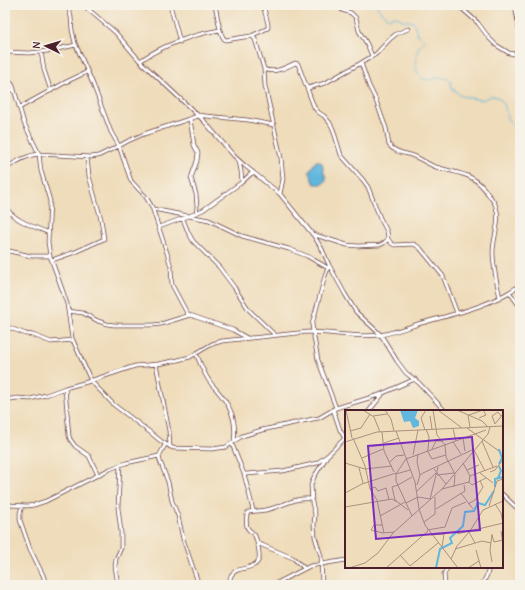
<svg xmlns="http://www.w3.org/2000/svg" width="525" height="590" font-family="'Comic Neue',sans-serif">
	<rect width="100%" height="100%" fill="#f7f3e8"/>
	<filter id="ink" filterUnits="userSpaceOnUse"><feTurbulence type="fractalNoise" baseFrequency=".025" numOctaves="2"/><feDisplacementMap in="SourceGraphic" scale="8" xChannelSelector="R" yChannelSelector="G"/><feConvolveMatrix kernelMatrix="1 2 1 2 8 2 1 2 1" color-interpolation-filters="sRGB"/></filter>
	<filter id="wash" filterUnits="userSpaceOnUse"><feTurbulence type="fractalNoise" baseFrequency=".012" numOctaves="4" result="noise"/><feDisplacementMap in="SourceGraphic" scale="16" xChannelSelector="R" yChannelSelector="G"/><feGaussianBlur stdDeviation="0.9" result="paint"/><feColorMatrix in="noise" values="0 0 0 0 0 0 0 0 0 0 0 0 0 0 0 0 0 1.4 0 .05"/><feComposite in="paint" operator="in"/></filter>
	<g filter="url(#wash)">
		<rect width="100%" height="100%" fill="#efdcba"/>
		<path fill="#61b7de" stroke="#566b84" d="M316,161H319L322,163L324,173L326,177V181L322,184H315L312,180L311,175L309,171Z"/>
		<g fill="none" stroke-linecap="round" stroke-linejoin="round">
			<path stroke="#61b7de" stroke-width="1" d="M376,5L380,11L388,18L395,16L403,20L413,22L415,25L417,34L423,39L425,42C423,43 421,44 420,46C414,55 413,72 423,79C428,81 431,79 435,78C440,77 447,78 451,80V84L452,88L461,96L481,100L492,96L497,97L502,101L505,107L507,118L511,123L520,136"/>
		</g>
	</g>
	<g filter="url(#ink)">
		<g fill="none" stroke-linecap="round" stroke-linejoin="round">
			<g stroke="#633b40" stroke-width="4.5">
				<path id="minor" d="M68,5L71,17L72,30L75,43L93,84L111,132L119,146L131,181L146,197L152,207L167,253L171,267L172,285L187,313L190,315L233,330L247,338
					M83,5L115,32L140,61L204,121L234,156L244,165L280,194L314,236L322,249L329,265L345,294L356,312L381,335L397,361L406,373L419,383L445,411
					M170,5L180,42
					M215,5L220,30C222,34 222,39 226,40L251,36L268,28V24L263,5
					M339,5L342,10L351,13L356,18L359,31L367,44L372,56
					M458,5L478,23L489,38L496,45L509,53L520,55
					M515,5L520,34
					M251,36L253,37L255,39L264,69L265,86L281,158L283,179L280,194
					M5,52L29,53L48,51L76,45
					M41,52L44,70L51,91
					M140,61C161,46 194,34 220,30
					M361,63L369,86L375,98L386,128L389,145C394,152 404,153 411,155C420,158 427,164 436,167C458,174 474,172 488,194C491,198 495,202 496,207C501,221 493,238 493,252C493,268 497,283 500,298
					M264,69C274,74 287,67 295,63L298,64L314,107L318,112L324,116L330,123L333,129L341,155L363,180L368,187L380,218L387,231L388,239L391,243L394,245L414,244L420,248L443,276L457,313
					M5,73L13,86L24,123L39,154L41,171L50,201L48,242L50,256L62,289L67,304L72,338L91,381L114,405L151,433L162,442L173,448L212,449L226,447L242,436L262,430L313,419L319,418L336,408L379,395L415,379
					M308,88L325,83L361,63L376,54L390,39L396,34L408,29
					M5,90H14
					M19,108L66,82L87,72
					M196,115L248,120L274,125
					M190,119L194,145L198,153L197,161L191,178L196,194L197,207L196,213
					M239,161L241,171L242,182
					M5,169C15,162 26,155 39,154L91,157L98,156L119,146L128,141L144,134L198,116
					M5,198L7,167
					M5,206C12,220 35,227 49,233
					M153,209L209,220L242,236L289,249L307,256L328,268
					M183,219L188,232L193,241L219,267L234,287L249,310L275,335
					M159,227L189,216L203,210L242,182L253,172
					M312,234L347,245L358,246L380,245L384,243L388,239
					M5,250L31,256H50
					M52,260L75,252L104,239L101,219L89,176L87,157
					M328,268L325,276L316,310L312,324L313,332L318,360L336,408
					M510,293L520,307
					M68,311L83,313L98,321L107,324L114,325H153L161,324L190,315
					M5,326L26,334L33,335L51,342L73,340
					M196,353C200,363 204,374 210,382C211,384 214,387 216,389C230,405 237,419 234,441
					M156,364L169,431L170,447
					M65,388L69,436L70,439L75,446L89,456L98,475
					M5,400L17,398L30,399L46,395L65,388L87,382L135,366L158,364L178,360L190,357L212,344L222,341L307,332C332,332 356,338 380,335C393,333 406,328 418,324C453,314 490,307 520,285
					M333,409L340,430L346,440
					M369,411L382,395
					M232,444L244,474H247L283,471L317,463L328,455L346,437
					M165,445L159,456L160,461L168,482L172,501L178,516L183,539L199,585
					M244,474L251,501L253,511
					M502,494L520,511
					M5,502L11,505L27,506L34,505L46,501L110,469L126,463L159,456
					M22,506L20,513V520L30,549L43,575L46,585
					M257,543L293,558L304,568
					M118,585L115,566L116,559L121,548V532L118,508L120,465
					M230,585C227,562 254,574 259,559C260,553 257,539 254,534C252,532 248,530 247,527C246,523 246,516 248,512C255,511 263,511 270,509C285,505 295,497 312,499
					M273,585L310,566L346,560
					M322,585L321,556L315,537L314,525L315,514L312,503L311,485L314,477L326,458
					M445,585L444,574L448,567
					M482,585L487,575L489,567"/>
			</g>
			<use href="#minor" stroke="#fff" stroke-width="3"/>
		</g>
	</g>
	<g transform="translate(345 410)">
		<rect width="158" height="158" fill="#efdcba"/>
		<path d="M73,0L70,8L74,11V16L68,18L65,11L59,12L55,0Z" fill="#61b7de"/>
		<path fill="none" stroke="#61b7de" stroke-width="2" d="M154,54L157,48L154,39M153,68L156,61L154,56M150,77V69L158,67M91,158L95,139L107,133L105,128L118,116L120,102L129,101L133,93L140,95L149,81"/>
		<path fill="none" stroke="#ad9081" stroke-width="1" d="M1,0L7,28M18,0L29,7L35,22M40,0L46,9L49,21M88,0L92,25L100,35L101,47L110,64M93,0L117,18M112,0L137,11L143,17M123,5L125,17M124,5L138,0L141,5L134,8M28,6L42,4M85,6L87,19M150,14L147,6L153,2L156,6M150,14L158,4M122,18L154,41M81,19L84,27L83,40M108,19L111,31M80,20L76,8L81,0M5,21L16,18L25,4M51,21L70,72L74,99L80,115L113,158M37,22L39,41L49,62M8,28L20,56L25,79L32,90L39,123M118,28L120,41M137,31L148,57M0,32L32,22L158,16M108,32L116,44M39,33L54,28M87,39L91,31H98M82,40L87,49L101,45M129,40L140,61M73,44L72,52L75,65M68,45L73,20M17,48L38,39M45,52L51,46L59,45M0,53L20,59L47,56M118,53L125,66L124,72M14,58L18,73M89,59L101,74M122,60L134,55M145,62L150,60L158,50V29M135,63L148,73M51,64L65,60M92,65L109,63M125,66L152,56M124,72L127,75L141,68M53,75L47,77L50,90L63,100M53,75L67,67M72,75L75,65L78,63L129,39M109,77L110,65M25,79L30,77L33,81L41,78L44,90M97,79L124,72M72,81L91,63M0,83L17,74L51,63M116,83L128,99M85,89L93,57M61,93L73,87L85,89M123,94L130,90L138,77L135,71M150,94L156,103L158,113M144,96L152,71L158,69M0,97L47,89L52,92M91,99L120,81L119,75M35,106L60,92M67,106L51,71V64L61,49L141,20M79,112L90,104V87M37,115H29L26,120L38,123L49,122M82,120L100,117L107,98L121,92M125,121L138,100L158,91M156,121L158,134M124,122L130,133M112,124L124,121M86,125L99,124L97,137M147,125L149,132L158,130M110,139L137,131L146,133M131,140L136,158M55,145L65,156L93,133M106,149L112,136L125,121L158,113M147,152L145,140L147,124M4,158L20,153L33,143L48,123L97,79L143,24L145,17M41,158L83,121M123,158L134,151"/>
		<path fill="#7b2cbf" fill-opacity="0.15" stroke="#7b2cbf" stroke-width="2" d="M127,27L135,120L31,129L23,36Z"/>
		<rect width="158" height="158" fill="none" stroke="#4a1f2b" stroke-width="2"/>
	</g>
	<rect width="525" height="590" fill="none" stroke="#f7f3e8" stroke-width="20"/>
	<g transform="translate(46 46) rotate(275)" stroke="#f7f3e8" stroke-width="3" paint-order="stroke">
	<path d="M0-3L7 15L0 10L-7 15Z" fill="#4a1f2b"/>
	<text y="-6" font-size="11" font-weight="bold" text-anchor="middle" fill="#4a1f2b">N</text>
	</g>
</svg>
